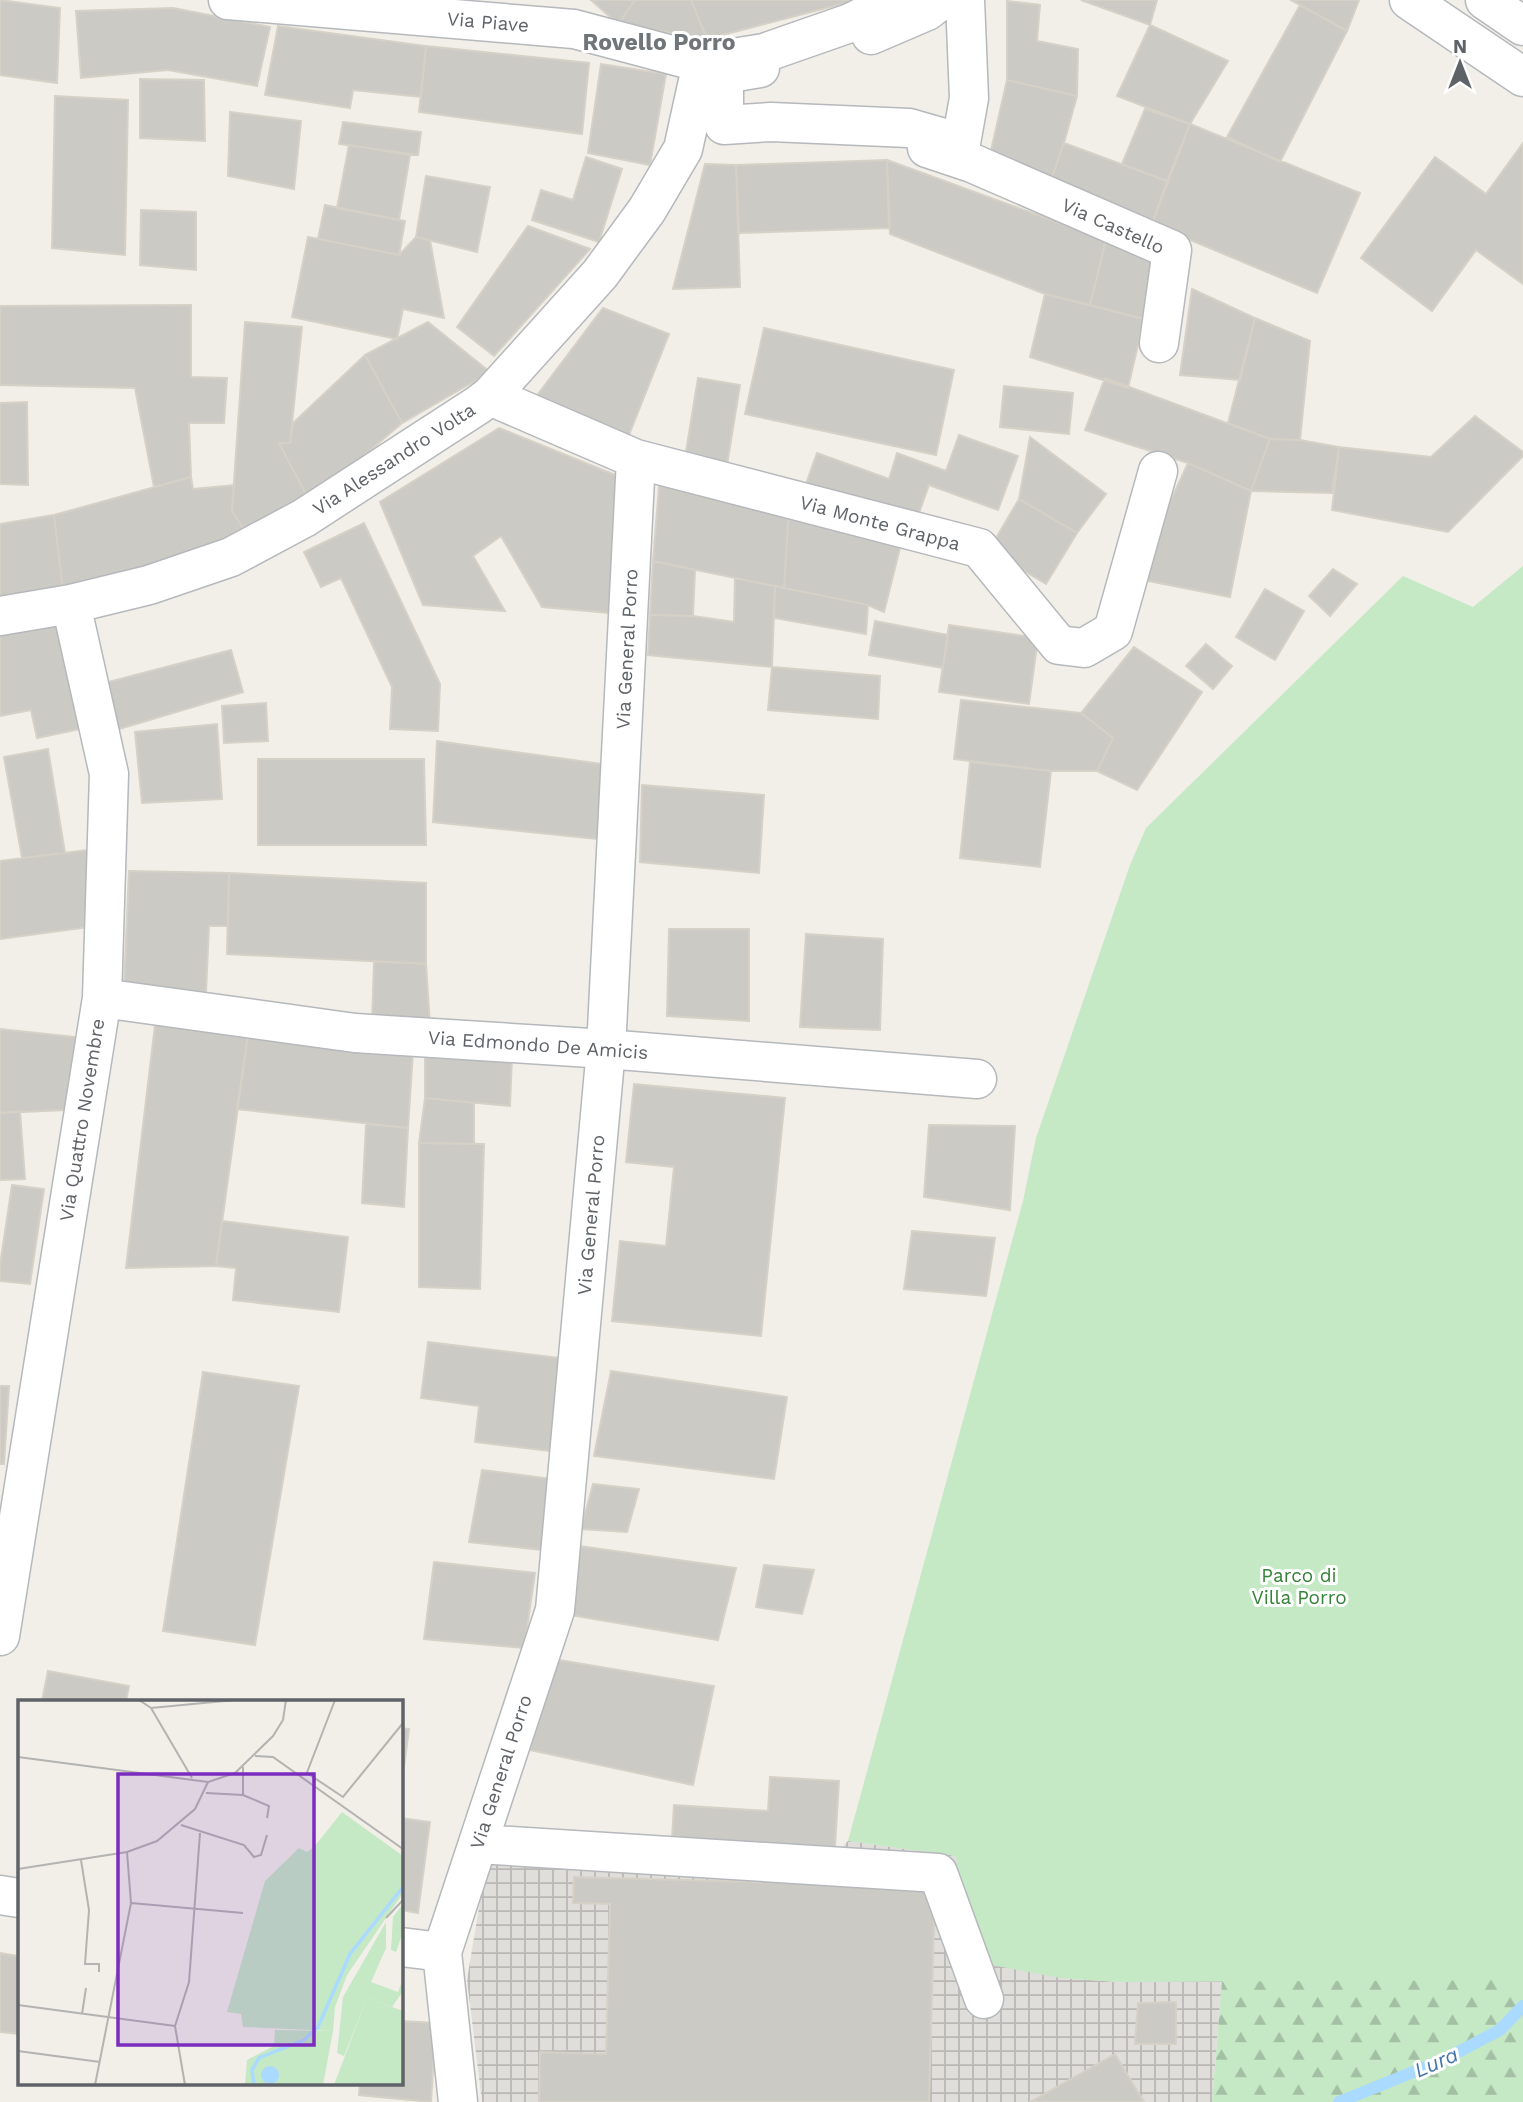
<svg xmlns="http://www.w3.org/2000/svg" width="1523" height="2102" font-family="'Work Sans',sans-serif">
	<defs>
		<pattern id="industrial-grid" width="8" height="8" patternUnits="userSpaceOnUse" patternTransform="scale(1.75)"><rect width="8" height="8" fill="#e0deda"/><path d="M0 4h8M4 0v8" fill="none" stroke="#b9b8b5"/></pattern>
		<pattern id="forest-firs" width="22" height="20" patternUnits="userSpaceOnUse" patternTransform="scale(1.75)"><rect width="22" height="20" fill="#c5e8c5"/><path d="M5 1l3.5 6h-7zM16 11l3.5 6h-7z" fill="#a3c0a4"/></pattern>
	</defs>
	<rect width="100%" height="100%" fill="#f1efe8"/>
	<path fill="url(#industrial-grid)" d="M491,1835L837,1852L848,1841L957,1856L1060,1978L1119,1982L1222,1981L1212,2102H482L467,1980Z"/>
	<path fill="url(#forest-firs)" d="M1448,1978L1523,1980V2102H1212L1222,1981Z"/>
	<path fill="#c5e8c5" d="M1523,566V1980L1119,1982L1060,1978L970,1961L956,1856L848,1841L1023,1201L1036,1138L1130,865L1146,828L1403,576L1473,607Z"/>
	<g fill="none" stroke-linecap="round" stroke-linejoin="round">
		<path stroke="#aadaff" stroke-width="12" d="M1339,2102L1443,2060L1500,2030L1523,2006"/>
	</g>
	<path fill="#cccac5" stroke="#d6d1c6" stroke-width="2" d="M0,0L60,8L57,83L0,75Z
		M591,0H635L618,24Z
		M635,0H691L707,39L618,24Z
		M691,0H848L849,2L707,39Z
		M1081,0H1157L1150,25Z
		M1291,0H1359L1347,31Z
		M1007,1L1040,5L1037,41L1078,49L1077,96L1007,80Z
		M1300,5L1347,31L1280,162L1227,137Z
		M173,8L270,27L257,86L168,70L81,78L76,11Z
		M1150,25L1228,61L1190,124L1117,96Z
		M278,26L426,46L421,97L353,90L350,108L265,95Z
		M426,46L589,63L582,134L419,112Z
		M601,64L666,74L650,165L588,153Z
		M140,79L204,80L205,141L140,138Z
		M1007,80L1077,96L1064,143L1050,183L990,155Z
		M55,96L128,100L125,255L52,248Z
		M1145,109L1190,124L1167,181L1122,164Z
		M230,112L301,121L294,189L228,176Z
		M343,122L421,132L418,155L339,144Z
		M1190,124L1360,193L1317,293L1152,224Z
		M1064,143L1167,181L1152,224L1050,183Z
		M1523,143V284L1476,250L1432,311L1361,258L1435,157L1486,194Z
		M349,145L410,155L399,220L337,208Z
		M586,157L622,169L599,242L532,220L541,190L573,200Z
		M887,160L889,228L739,233L736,165Z
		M887,160L1106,240L1090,305L1045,294L890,234Z
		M705,164L736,165L740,287L673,289Z
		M426,176L490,187L477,252L416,237Z
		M325,205L405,221L399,255L318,239Z
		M141,210L196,212V270L140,265Z
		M528,226L590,249L494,356L457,327Z
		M308,237L399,255L416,237L430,240L444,318L403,309L397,339L292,317Z
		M1106,240L1160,254L1144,319L1090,305Z
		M1192,289L1255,318L1240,380L1180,375Z
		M1045,294L1144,319L1128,388L1030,357Z
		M191,305V377L227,378L224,423H189L191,477L154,487L135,388L0,385V306Z
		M603,308L669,334L625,445L532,402Z
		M1255,318L1310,341L1300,440L1270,439L1228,423Z
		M245,322L302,327L290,443H279L310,502L248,536L232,511Z
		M428,322L490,372L402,423L365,355Z
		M764,328L954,370L936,455L745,414Z
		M365,355L402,423L310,502L279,443H290L293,423Z
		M698,378L740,385L727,465L685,458Z
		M1105,378L1270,439L1251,491L1188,463L1085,430Z
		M1004,386L1073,393L1069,434L1000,427Z
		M27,402L28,485L0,484V403Z
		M1475,416L1523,452V456L1448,532L1332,510L1339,447L1431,457Z
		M499,428L630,481L620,614L542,607L501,536L473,556L505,611L423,605L380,502Z
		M959,435L1018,456L998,510L929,485L915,524L806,484L817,453L889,479L897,453L946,471Z
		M1030,437L1106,494L1077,533L1019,499Z
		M1270,439L1300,440L1339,447L1332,493L1251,491Z
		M1188,463L1251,491L1230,597L1138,579L1159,526Z
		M660,474L789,510L784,588L653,561Z
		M191,477L193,489L234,485L232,511L248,536L63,591L54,515Z
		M1019,499L1077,533L1046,584L989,550Z
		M789,510L901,544L884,612L868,605L784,588Z
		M54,515L63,591L0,600V524Z
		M364,523L440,684L438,731L390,729L392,687L341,578L321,587L304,552Z
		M653,561L695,570L693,616L650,615Z
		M1333,569L1357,584L1330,616L1309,596Z
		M735,578L775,586L772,667L648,655L650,615L693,616L734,622Z
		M775,586L868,605L866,634L774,618Z
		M1265,589L1304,611L1275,660L1236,637Z
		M57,621L80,729L37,738L31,710L0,716V633Z
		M875,621L948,635L943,668L869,655Z
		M949,625L1038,638L1029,704L939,692Z
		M1206,644L1232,666L1213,689L1186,666Z
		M1134,647L1202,692L1137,790L1097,771L1113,738L1081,713Z
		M231,650L243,692L116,730L101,684Z
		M772,667L880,676L878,719L768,710Z
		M961,700L1081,713L1113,738L1097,771H1051L954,759Z
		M266,703L268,741L224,743L222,706Z
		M217,724L222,799L142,803L135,732Z
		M437,741L609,765L606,840L433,822Z
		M48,749L65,853L22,858L4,757Z
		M258,759H424L426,845H258Z
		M970,762L1051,771L1040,867L960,858Z
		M642,785L764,795L759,873L640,862Z
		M87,850L97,926L0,939V861Z
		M129,871L229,873L228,926H209L206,992L124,986Z
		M229,873L426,883V964L227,954Z
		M669,929H749V1021L667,1016Z
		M806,934L883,939L880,1030L800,1027Z
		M374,961L426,964L430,1025L372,1023Z
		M155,1025L248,1035L216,1266L126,1268Z
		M0,1029L85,1038L65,1110L0,1113Z
		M248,1035L413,1052L408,1128L237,1109Z
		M425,1051L512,1057L510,1106L425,1098Z
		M634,1084L785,1098L761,1336L612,1321L620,1241L666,1246L674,1167L626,1162Z
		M425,1098L474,1103V1144L419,1143Z
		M20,1111L25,1179L0,1180V1113Z
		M366,1124L408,1128L404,1207L362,1203Z
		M929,1125L1015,1126L1010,1210L924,1197Z
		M419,1143L484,1144L480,1289L419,1287Z
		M12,1185L44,1189L30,1284L0,1281V1265Z
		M222,1221L348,1237L339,1312L233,1300L236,1268L216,1266Z
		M912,1231L995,1238L986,1296L904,1289Z
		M428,1342L569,1359L558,1452L475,1442L479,1406L421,1398Z
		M611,1371L787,1397L774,1479L594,1456Z
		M203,1372L299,1386L255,1645L163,1631Z
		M0,1386H9L4,1464H0Z
		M482,1470L552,1479L541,1550L469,1542Z
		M593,1484L639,1489L627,1532L581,1529Z
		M579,1546L736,1568L718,1640L570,1615Z
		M434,1562L535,1573L524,1648L424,1639Z
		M764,1565L814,1570L802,1614L756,1607Z
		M553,1659L714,1686L693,1785L530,1750Z
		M48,1671L129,1686L126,1701H42Z
		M401,1728L409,1729L402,1781L401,1780Z
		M770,1777L839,1781L835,1847L672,1838L674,1805L768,1811Z
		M401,1818L430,1822L418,1913L401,1910Z
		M574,1877L935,1887L929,2102H539L540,2052L606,2054L610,1904L573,1903Z
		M0,1953L19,1956V2034L0,2032Z
		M1176,2002V2044H1135L1138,2003Z
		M401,2021L436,2023L431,2102L359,2095L360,2083H401Z
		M1115,2054L1144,2102H1030Z"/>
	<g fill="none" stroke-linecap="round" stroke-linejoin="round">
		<g stroke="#b5b8bc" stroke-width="41">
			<path id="minor" d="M228,0L574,29L702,63
				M1409,0L1523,77
				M1485,0L1523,26
				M871,35L927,11L941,0
				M760,68L724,74V125L771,122L909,128L961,143L969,98L965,0
				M927,148L972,163L1172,250L1159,343
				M490,396L636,459L979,548L1059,645L1084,648L1113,631L1158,471
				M0,616L71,604L149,585L231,557L304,518L478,405L490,396L600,274L647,210L683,149L702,63L764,53L850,23L897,0
				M102,998L355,1033L606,1049L977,1079
				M0,1636L102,998L109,774L71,604
				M478,1844L938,1873L984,1999
				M0,1895L19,1898
				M401,1947L442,1952
				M458,2102L442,1952L555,1610L606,1049L636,459"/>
		</g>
		<use href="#minor" stroke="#fff" stroke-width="38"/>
	</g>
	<g text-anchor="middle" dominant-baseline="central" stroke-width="6" stroke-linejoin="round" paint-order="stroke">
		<g font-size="19" fill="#5f6368" stroke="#fff">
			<text transform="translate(488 22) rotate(5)">Via Piave</text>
			<text transform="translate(1113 226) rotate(24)">Via Castello</text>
			<text transform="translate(394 459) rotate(-33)">Via Alessandro Volta</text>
			<text transform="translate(880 523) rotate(15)">Via Monte Grappa</text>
			<text transform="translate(627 649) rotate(-87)">Via General Porro</text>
			<text transform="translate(538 1045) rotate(4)">Via Edmondo De Amicis</text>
			<text transform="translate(82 1120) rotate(-81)">Via Quattro Novembre</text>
			<text transform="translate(591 1215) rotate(-85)">Via General Porro</text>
			<text transform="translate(501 1772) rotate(-72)">Via General Porro</text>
		</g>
		<g font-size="19" fill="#348238" stroke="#fff">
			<text x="1299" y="1575">Parco di<tspan x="1299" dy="22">Villa Porro</tspan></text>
		</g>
		<g font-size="21" font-style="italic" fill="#4174aa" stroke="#fff">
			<text transform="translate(1436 2062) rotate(-24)">Lura</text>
		</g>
		<g font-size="23" font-weight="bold" fill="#70757a" stroke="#fff">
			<text x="659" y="42">Rovello Porro</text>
		</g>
	</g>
	<g transform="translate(18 1700)">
		<rect width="385" height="385" fill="#f1efe8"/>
		<path d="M385,204V232L378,252L373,250L375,217ZM368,222V248L353,282L380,292L385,279V291L374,307L349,298L326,356L319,353L325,297Z" fill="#c5e8c5"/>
		<path d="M257,330L315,331L305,385H227L229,360L256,346Z" fill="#c5e8c5"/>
		<path d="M349,298L385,311V385H316Z" fill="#c5e8c5"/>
		<path d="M324,112L385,156V193L329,275L317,307L315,331L225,327L223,314L209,312L247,181L281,148L289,152L296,147Z" fill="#c5e8c5"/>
		<path d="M243 375a9 9 0 1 1 18 0a9 9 0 1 1-18 0Z" fill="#aadaff"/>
		<path fill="none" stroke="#aadaff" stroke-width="3.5" d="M236,385L234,370L241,358L286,340L300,327L332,254L385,187"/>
		<path fill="none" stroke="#b3b3b1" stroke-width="2" d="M121,0L133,8L174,78M133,8L217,0M237,56L255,57L385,149M0,57L190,82M225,67V95M289,73L325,97L385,23M288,75L317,0M188,93L225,95L251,106L249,118M163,125L226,145L236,157L243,155L249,135M63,160L71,210L67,264H81V272M0,169L109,152L139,141L177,109L190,82L217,73L255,36L265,20L268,0M113,203L225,213M368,218L385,200M0,305L157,326M64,314L68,288M0,351L82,362M77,385L113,203L109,152M167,385L157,326L171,282L182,133"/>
		<path fill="#7b2cbf" fill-opacity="0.15" stroke="#7b2cbf" stroke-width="3.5" d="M100,74H296V345H100Z"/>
		<rect width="385" height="385" fill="none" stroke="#5f6368" stroke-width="3.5"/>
	</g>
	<g transform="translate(1460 63)" stroke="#ffffff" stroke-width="5" paint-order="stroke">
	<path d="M0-5L12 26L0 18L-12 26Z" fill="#5f6368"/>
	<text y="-10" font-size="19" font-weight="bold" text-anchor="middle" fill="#5f6368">N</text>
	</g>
</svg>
